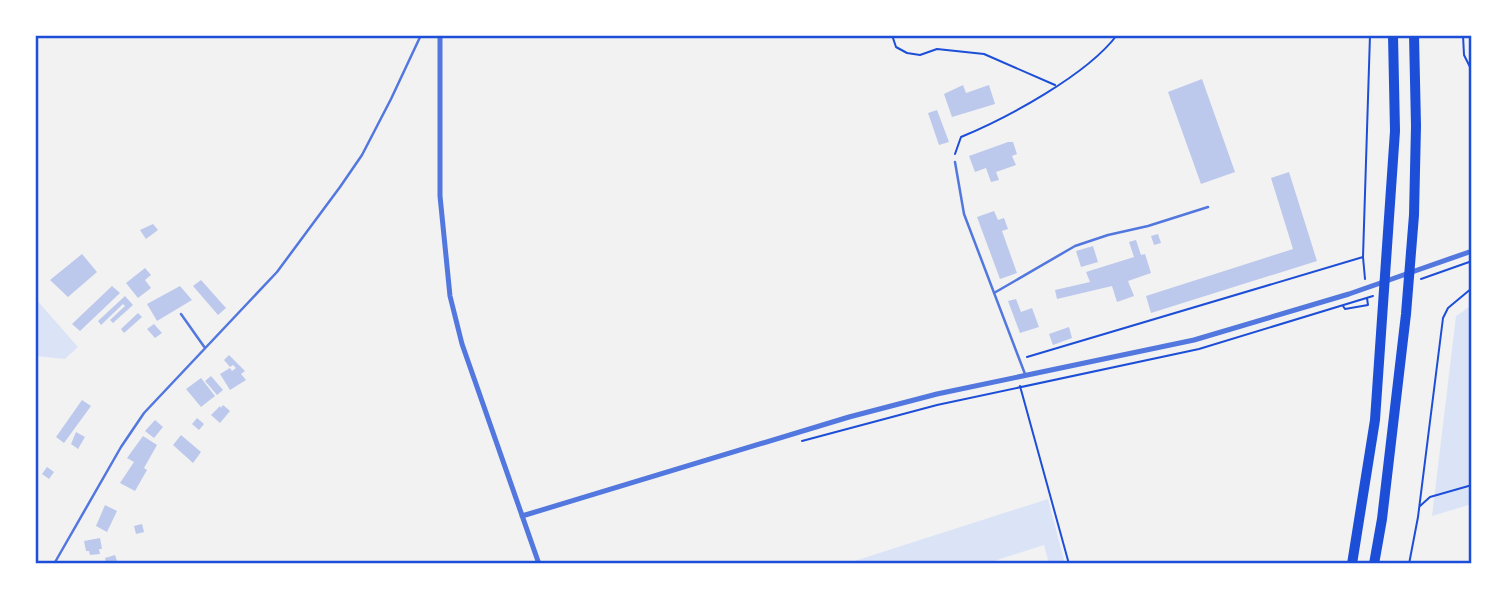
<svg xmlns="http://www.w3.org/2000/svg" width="1507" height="599" font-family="'PT Sans Narrow',sans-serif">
	<rect width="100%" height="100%" fill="#f2f2f2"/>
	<path fill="#dbe4f7" d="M35,298L78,347L65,359L35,356Z
		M1472,305V504L1432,516L1456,316Z
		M1048,499L1065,564H1049L1044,545L985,564H845Z"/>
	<path fill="#bdc9ec" d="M1202,79L1235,172L1201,184L1168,92Z
		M963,85L966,93L989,85L995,104L952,117L944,94Z
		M937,110L949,142L939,145L928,113Z
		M1008,142H1013L1017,154L1012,156L1016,165L996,172L999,180L991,182L986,168L975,172L969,156Z
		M1289,172L1317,261L1151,313L1146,296L1293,249L1271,178Z
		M994,211L998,220L1004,218L1008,229L1002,231L1017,273L1000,279L977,217Z
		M153,224L158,230L146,239L140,230Z
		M1158,234L1161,243L1154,245L1151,236Z
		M1136,240L1141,255L1145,254L1151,273L1128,281L1134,296L1117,302L1112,286L1057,299L1055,290L1090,282L1086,272L1134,257L1129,242Z
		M1093,246L1098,262L1081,267L1076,251Z
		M82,254L97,272L68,297L50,280Z
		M145,268L151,275L145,280L151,288L138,298L126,283Z
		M201,280L226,308L218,315L193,286Z
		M112,286L120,293L80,331L72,324Z
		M180,286L192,300L157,321L147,304Z
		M125,296L133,305L113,323L110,320L125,306L123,304L101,325L98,321Z
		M1016,299L1021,312L1032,308L1039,327L1020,333L1008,301Z
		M138,313L142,317L124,333L121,329Z
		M154,324L162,333L155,338L147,329Z
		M1069,327L1072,338L1053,345L1049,334Z
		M229,355L245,371L241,374L246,380L230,390L220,374L230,368L232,371L236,368L233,365L230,367L224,360Z
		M211,376L223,390L217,395L205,381Z
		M201,378L215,396L201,407L186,389Z
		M82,400L91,406L64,443L56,437Z
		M223,405L230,411L220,423L211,415L220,406L221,408Z
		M197,418L204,424L199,430L192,424Z
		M155,420L163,427L154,438L145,431Z
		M76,432L85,437L78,449L71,444Z
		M181,435L201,452L193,463L173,445Z
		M143,436L157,445L144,468L147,470L135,491L120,483L134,462L127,458Z
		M47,467L54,472L49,479L42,474Z
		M105,505L117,511L107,532L96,526Z
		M142,524L144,532L136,534L134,526Z
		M100,538L102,549H99L100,554L90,555L89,551H86L84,541Z
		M115,555L117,561L106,563L105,558Z"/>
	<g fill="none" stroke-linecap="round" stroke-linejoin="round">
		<path stroke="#1d4ed8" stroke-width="2" d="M892,35L896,47L907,53L920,55L937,49L984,54L1055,85
			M1463,35L1464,55L1472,71
			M955,154L961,137C1007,118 1087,75 1117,35
			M1365,279L1363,257L1370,35
			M1421,279L1472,261
			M1343,306L1345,309L1368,305L1367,298
			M1027,357L1363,257
			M1020,386L1069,564
			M802,441L937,405L1199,349L1373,296
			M1420,506L1430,497L1472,485
			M1409,564L1418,517L1443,318L1448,308L1472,288"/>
		<path stroke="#5277de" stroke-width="2.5" d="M955,162L964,214L1025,374
			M994,293L1075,246L1108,235L1148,226L1208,207
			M181,314L205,348
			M54,564L121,447L144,413L277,272L340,187L362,155L391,99L421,35"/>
		<path stroke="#5277de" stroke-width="5" d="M440,35V196L450,296L462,344L539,564
			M522,516L849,417L937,394L1194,340L1349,294L1472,251
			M35,563L37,564"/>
		<path stroke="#1d4ed8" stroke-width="10" d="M1352,564L1375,420L1395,131L1393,35
			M1374,564L1382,519L1406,314L1414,215L1416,126L1414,35"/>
	</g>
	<rect width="1507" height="599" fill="none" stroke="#ffffff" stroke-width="74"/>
	<rect x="37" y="37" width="1433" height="525" fill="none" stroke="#1d4ed8" stroke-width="2.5"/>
</svg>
